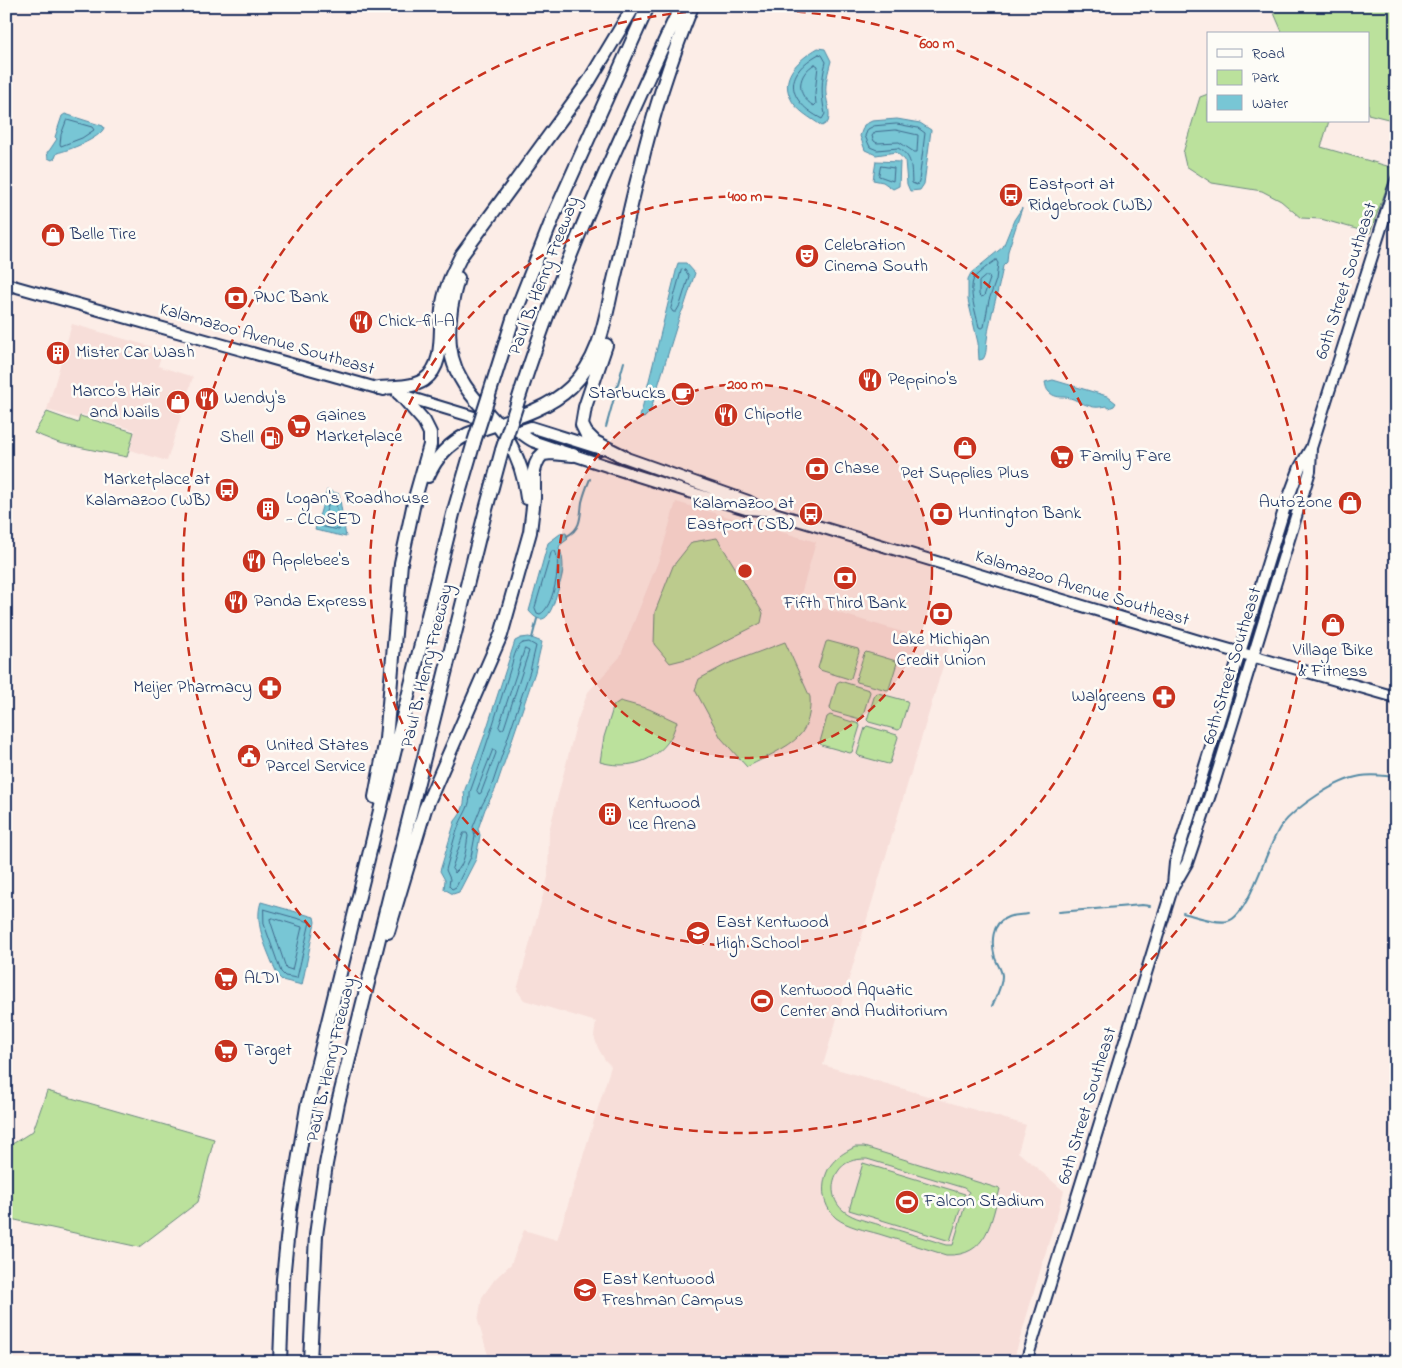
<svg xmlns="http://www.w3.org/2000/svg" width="1402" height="1368" font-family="'Indie Flower',sans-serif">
	<rect width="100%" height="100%" fill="#fcede7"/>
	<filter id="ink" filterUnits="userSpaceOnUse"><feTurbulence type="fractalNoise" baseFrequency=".02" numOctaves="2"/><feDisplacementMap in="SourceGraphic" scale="10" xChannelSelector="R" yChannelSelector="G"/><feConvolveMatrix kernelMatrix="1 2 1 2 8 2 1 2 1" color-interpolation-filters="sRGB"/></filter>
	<g filter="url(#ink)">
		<path fill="#f7ded9" d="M72,324L163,350L158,366L193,377L167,461L130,450L135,430L81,414L79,419L47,410Z
			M676,502L816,542L799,601L949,646L823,1065L1026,1125L1018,1152L1064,1191L1013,1362H490L478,1321L482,1297L495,1279L511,1264L524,1230L557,1240L611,1066L605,1060L598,1048L594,1036L596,1022L524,1000L517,990L548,877L549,831L577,721L588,692L620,657L660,557Z"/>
		<path fill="#bbe19c" stroke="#6b887d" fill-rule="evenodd" d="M1271,6H1396V121L1368,114V34H1283Z
			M1208,94V121H1329L1321,147L1394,168L1370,233L1321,219L1301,218L1281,201L1262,191L1212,183L1186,166L1183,153L1200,97Z
			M47,412L78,423L80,416L134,432L127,457L59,443L34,433Z
			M717,538L763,613L761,623L694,657L670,663L654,644L655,612L673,566L692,542Z
			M828,641L858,649L859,652L851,678L849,679L820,670L818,668L826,642Z
			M785,642L810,697C811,710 808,728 798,737C789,747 760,760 747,767L721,738L695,690L699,679L727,664Z
			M866,652L896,661L897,663L889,689L887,690L857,682L856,679L864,654Z
			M840,681L869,690L870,692L862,718L860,719L831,711L830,708L837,683Z
			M878,693L907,701L908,703L900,729L898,730L869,722L867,720L875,694Z
			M620,701L649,709L677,722C674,729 672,738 667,743C651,764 624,769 600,762L604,737L614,705Z
			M830,715L859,724L860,726L852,752L850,753L821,745L820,742L827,717Z
			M867,726L897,735L898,737L890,763L888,764L859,756L857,754L865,728Z
			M47,1091L214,1139L198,1202L139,1247L6,1218V1148L33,1131Z
			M855,1147H864L1000,1189C991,1221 988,1257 946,1255C924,1248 901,1241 879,1234C865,1230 848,1227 836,1218C826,1209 822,1196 824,1183C827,1163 839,1155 855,1147ZM867,1159L964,1188L969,1192L953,1245H947C924,1238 902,1231 880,1225C868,1221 854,1219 844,1211C832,1202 830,1185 837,1173C844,1161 854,1159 867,1159Z
			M863,1163L965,1194L950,1241L849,1210Z"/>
		<path fill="#78c6d5" stroke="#538aa5" d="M818,48L825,49L831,61C828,72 825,83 826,94C827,104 831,112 828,122L822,126C811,118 795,110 790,97C780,75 801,58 818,48Z
			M65,114L103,126L104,128C99,139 69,150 57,153L55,158L52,160L48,158L47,152L49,151L57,139L55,137L62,116Z
			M897,119L920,123L931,130L924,184L920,190L910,191L907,184L905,160L896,152L876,155L865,150L860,136L864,125L872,121Z
			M876,161L900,162L899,186L893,189L883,182L873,180Z
			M1022,208L1008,251L1007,262L1003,266C999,291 990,315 987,340C986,346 987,354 983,359L979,360L978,343L968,300V279L971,273L1003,247L1014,220Z
			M678,263H686L695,273L684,307L680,315L650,412L644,418L640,417Z
			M1053,380L1107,396L1116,403L1114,406L1109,408L1106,406C1101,407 1095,408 1090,406C1081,404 1073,397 1064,397C1059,397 1054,397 1049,392C1046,389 1046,386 1045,382Z
			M327,490L339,494L346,537L315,530Z
			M566,533L568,539L560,545L559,548C562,554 563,560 563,567C563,575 560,583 558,590C553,605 547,633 529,611L548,543L560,534Z
			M529,637L542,642L535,672L495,790L485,809L478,829L480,835L476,859L459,892L453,894L444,889L445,880L440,871L455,821C462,813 466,803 464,792L484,737L515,641L521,638Z
			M261,902L314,917L315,922L302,985L282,980L277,975C269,953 253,925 261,902Z"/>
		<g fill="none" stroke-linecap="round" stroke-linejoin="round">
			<path stroke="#406b8e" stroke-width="1" d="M819,54L822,55L826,62C821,80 821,96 825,114L822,119C787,101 782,74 819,54Z
				M815,64L818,66L815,93L816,104L814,106C795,95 797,74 815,64Z
				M67,120L92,127L94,130L82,138L61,146L60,144L61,135Z
				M897,124L918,128L925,133L919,181L917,185L912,183C911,166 913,157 898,148L877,150L870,147L865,136L868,129L874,126Z
				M896,130L918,135L917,152H914L899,142L877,143L874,141L872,136L875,132Z
				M881,166L894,168L893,181L879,176Z
				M996,260L998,263L996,280L989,300L984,327L981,328L979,327C976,314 968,290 974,278C977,274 991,263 996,260Z
				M682,269L685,270L689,276L680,305L676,312H673L671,309Z
				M986,276H989L990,279L984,296L981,297L979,295V282Z
				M331,497L335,499L340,525L339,530L324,527L322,526Z
				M552,551H555C562,563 553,609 540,614L537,613L535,608Z
				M523,643L529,642L536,646L530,671L491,788L481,807L473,827L475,836L471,857L456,887L452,889L449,886L450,879L446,870C450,856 453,839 459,825C464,813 471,806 470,792C485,752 497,711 510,670C513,662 515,646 523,643Z
				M525,649L529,651L504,728L501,730L499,727Z
				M493,750H495L496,753L481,793L479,794L477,791Z
				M464,833H467L468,836C466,848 465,865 455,873L452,869Z
				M264,909L310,922L297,978L285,976L281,972L264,924Z
				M273,918L302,927L292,970L286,968L271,923L270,919Z"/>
			<path stroke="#538aa5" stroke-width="2" d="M606,427L624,362
				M567,536C582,528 580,516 582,502C584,494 587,486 590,479
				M532,638L537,619
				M1059,912L1142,905L1150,906
				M1183,913C1195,916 1217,924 1228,921C1249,916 1267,845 1281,826C1297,806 1336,780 1361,776C1373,774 1384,776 1396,777
				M992,1006C996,997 1002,987 1002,976C1002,970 997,964 995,958C991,943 991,923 1008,917C1014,915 1022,915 1028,914"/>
			<g stroke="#1b2f5e" stroke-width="14">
				<path id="secondary" d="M6,284L384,390
					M398,394L487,421
					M513,429C522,432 526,439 535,442C605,466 675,488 746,509L763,510
					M519,431L531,427L601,449
					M618,455L748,501L764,510L1199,641L1392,696L1396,700
					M1173,885L1175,863L1284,510L1300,467L1311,448L1396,181
					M1026,1362L1172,889L1187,863L1215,780L1310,471L1311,448"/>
			</g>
			<g stroke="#1b2f5e" stroke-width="16">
				<path id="motorway" d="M458,278C449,309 443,350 461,379C471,398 484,408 497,424C514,446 524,470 527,498
					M606,345L585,407L582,425L586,433L595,442L623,456
					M379,388C393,387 412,388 424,380C447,364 438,327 443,303C446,286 453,272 461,256L589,81L634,6
					M489,395L514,316L554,215L648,6
					M517,404C560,266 621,136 681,6
					M428,476C436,457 450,443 468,434C502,421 544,413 571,387C601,358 605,318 614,280C623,243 630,206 640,169C653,113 671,59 692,6
					M375,797L386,739L401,563L415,498L430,445V433L424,421L401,395
					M388,932L425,809L501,635L530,532L534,498V471L536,464L539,458L543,454L551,453L573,455
					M280,1362L283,1279L290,1210L307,1107L453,514L474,442
					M310,1362L316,1235L326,1164L338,1103L485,513L502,450"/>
			</g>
			<use href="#secondary" stroke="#fdfcf7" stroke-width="10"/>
			<use href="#motorway" stroke="#fdfcf7" stroke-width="12"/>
			<g stroke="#1b2f5e" stroke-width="16" stroke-linecap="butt">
				<path id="motorway-bridge" d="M474,442L489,395
					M502,450L517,404"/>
			</g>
			<use href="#motorway-bridge" stroke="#fdfcf7" stroke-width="12"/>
		</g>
	</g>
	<circle cx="745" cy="571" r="187" fill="#c8321e" fill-opacity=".12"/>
	<g fill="none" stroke="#c8321e" stroke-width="2.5" stroke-dasharray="9 6">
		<circle cx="745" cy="571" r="187"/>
		<circle cx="745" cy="571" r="375"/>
		<circle cx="745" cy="571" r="562"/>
	</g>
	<defs>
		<g id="bus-disc" transform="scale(1.25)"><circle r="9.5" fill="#c8321e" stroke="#fdfcf7"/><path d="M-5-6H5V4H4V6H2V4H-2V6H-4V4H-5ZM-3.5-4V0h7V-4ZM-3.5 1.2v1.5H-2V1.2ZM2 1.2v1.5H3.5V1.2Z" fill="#fff"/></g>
		<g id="shop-disc" transform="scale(1.25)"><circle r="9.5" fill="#c8321e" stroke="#fdfcf7"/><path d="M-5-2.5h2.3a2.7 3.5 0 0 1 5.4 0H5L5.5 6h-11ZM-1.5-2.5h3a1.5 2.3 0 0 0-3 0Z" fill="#fff"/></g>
		<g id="theatre-disc" transform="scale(1.25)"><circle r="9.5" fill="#c8321e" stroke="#fdfcf7"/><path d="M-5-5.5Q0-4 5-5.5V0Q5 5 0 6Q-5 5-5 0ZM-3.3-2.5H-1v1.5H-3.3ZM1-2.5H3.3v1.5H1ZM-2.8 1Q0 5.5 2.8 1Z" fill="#fff"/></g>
		<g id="bank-disc" transform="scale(1.25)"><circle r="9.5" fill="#c8321e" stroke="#fdfcf7"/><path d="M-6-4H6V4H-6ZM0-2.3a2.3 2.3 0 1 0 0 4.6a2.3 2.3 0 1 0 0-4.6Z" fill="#fff"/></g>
		<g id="restaurant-disc" transform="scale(1.25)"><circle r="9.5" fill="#c8321e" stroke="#fdfcf7"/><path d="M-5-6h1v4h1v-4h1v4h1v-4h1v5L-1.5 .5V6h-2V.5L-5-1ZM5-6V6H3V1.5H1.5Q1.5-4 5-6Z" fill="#fff"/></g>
		<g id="building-disc" transform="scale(1.25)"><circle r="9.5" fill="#c8321e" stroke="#fdfcf7"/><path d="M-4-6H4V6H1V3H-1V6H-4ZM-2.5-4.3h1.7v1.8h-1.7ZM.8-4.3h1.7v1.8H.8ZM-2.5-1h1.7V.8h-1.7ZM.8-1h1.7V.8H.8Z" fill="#fff"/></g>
		<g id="cafe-disc" transform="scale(1.25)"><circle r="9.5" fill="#c8321e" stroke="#fdfcf7"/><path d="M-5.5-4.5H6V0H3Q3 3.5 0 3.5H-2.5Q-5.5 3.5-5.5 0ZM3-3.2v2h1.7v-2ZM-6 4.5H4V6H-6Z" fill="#fff"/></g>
		<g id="supermarket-disc" transform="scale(1.25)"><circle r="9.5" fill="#c8321e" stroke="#fdfcf7"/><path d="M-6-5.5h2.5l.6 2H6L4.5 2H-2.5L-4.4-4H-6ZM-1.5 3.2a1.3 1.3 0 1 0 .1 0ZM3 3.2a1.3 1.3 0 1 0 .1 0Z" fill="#fff"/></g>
		<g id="fuel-disc" transform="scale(1.25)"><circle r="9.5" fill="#c8321e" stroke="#fdfcf7"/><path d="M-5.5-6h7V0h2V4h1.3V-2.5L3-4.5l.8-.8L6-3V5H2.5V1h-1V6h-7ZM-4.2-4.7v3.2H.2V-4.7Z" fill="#fff"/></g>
		<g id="pharmacy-disc" transform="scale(1.25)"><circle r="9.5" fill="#c8321e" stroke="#fdfcf7"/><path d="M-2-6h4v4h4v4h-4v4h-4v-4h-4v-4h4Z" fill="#fff"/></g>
		<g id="civic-disc" transform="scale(1.25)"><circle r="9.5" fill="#c8321e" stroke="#fdfcf7"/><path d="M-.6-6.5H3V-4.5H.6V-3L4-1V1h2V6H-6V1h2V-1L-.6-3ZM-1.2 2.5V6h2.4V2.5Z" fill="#fff"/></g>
		<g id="school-disc" transform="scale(1.25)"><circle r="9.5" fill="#c8321e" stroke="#fdfcf7"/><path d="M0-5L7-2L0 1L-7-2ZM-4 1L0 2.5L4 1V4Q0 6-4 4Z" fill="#fff"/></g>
		<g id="stadium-disc" transform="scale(1.25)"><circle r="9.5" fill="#c8321e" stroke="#fdfcf7"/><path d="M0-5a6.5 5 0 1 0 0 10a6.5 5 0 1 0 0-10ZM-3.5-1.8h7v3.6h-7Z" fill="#fff"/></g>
	</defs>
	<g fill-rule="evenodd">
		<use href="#bus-disc" x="1011" y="195"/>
		<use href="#shop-disc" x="53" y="235"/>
		<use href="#theatre-disc" x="807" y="256"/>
		<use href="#bank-disc" x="236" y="298"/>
		<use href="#restaurant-disc" x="361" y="322"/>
		<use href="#building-disc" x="58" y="353"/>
		<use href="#restaurant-disc" x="870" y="380"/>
		<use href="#cafe-disc" x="683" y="394"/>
		<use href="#restaurant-disc" x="207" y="399"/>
		<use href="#shop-disc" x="178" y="402"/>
		<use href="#restaurant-disc" x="726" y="415"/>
		<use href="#supermarket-disc" x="299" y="426"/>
		<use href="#fuel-disc" x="272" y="438"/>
		<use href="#shop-disc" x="965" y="448"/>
		<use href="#supermarket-disc" x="1062" y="457"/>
		<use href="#bank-disc" x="817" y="469"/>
		<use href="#bus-disc" x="227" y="490"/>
		<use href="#shop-disc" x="1350" y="503"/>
		<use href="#building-disc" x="268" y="509"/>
		<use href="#bus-disc" x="811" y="514"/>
		<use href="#bank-disc" x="941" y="514"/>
		<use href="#restaurant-disc" x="254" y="561"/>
		<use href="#bank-disc" x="845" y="578"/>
		<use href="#restaurant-disc" x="236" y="602"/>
		<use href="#bank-disc" x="941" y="614"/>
		<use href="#shop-disc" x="1333" y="625"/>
		<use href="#pharmacy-disc" x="270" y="688"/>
		<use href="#pharmacy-disc" x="1164" y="697"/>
		<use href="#civic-disc" x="249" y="756"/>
		<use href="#building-disc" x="610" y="814"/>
		<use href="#school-disc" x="698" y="933"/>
		<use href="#supermarket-disc" x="226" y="979"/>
		<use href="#stadium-disc" x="762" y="1001"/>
		<use href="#supermarket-disc" x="226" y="1051"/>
		<use href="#stadium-disc" x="907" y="1202"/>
		<use href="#school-disc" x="585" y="1290"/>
	</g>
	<g text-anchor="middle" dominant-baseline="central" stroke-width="5" stroke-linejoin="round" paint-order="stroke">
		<g font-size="18" fill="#1b2f5e" stroke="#fdfcf7" text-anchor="start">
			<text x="1028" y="185">Eastport at<tspan x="1028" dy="21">Ridgebrook (WB)</tspan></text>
			<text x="70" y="235">Belle Tire</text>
			<text x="824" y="246">Celebration<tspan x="824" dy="21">Cinema South</tspan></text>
			<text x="254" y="298">PNC Bank</text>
			<text x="378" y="322">Chick-fil-A</text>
			<text x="76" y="353">Mister Car Wash</text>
			<text x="888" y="380">Peppino's</text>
			<text x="160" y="392" text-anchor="end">Marco's Hair<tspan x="160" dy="21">and Nails</tspan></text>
			<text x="666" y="394" text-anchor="end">Starbucks</text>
			<text x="224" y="399">Wendy's</text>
			<text x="744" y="415">Chipotle</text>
			<text x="316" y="416">Gaines<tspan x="316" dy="21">Marketplace</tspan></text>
			<text x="254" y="438" text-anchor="end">Shell</text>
			<text x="1080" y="457">Family Fare</text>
			<text x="834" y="469">Chase</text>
			<text x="965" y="474" text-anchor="middle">Pet Supplies Plus</text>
			<text x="210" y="480" text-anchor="end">Marketplace at<tspan x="210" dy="21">Kalamazoo (WB)</tspan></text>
			<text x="286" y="499">Logan's Roadhouse<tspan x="286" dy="21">- CLOSED</tspan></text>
			<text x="1332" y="503" text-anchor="end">AutoZone</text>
			<text x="794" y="504" text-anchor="end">Kalamazoo at<tspan x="794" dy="21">Eastport (SB)</tspan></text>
			<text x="958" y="514">Huntington Bank</text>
			<text x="272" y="561">Applebee's</text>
			<text x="254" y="602">Panda Express</text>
			<text x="845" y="604" text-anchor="middle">Fifth Third Bank</text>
			<text x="941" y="640" text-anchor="middle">Lake Michigan<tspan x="941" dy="21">Credit Union</tspan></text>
			<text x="1333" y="651" text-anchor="middle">Village Bike<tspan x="1333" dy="21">&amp; Fitness</tspan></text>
			<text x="252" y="688" text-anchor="end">Meijer Pharmacy</text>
			<text x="1146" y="697" text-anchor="end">Walgreens</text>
			<text x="266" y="746">United States<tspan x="266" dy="21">Parcel Service</tspan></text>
			<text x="628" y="804">Kentwood<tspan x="628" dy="21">Ice Arena</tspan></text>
			<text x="716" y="923">East Kentwood<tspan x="716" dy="21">High School</tspan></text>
			<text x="244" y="979">ALDI</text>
			<text x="780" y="991">Kentwood Aquatic<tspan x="780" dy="21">Center and Auditorium</tspan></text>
			<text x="244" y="1051">Target</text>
			<text x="924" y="1202">Falcon Stadium</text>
			<text x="602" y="1280">East Kentwood<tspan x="602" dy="21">Freshman Campus</tspan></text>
		</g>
		<g font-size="18" fill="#1b2f5e" stroke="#fdfcf7">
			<text transform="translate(545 276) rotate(-69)">Paul B. Henry Freeway</text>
			<text transform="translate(1347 281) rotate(-72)">60th Street Southeast</text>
			<text transform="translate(267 340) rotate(16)">Kalamazoo Avenue Southeast</text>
			<text transform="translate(1082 589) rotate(17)">Kalamazoo Avenue Southeast</text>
			<text transform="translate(428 666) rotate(-76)">Paul B. Henry Freeway</text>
			<text transform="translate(1233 666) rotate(-73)">60th Street Southeast</text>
			<text transform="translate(332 1060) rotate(-77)">Paul B. Henry Freeway</text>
			<text transform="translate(1088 1106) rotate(-73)">60th Street Southeast</text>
		</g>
	</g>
	<circle cx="745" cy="571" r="8" fill="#c8321e" stroke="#fdfcf7" stroke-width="2.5"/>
	<g font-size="15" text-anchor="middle" font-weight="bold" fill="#c8321e" stroke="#fdfcf7" stroke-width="5" stroke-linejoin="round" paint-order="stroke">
		<text x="937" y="48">600 m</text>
		<text x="745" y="201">400 m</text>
		<text x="745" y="389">200 m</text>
	</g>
	<rect width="1402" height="1368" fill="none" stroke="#fdfcf7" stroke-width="25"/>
	<rect x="12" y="12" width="1377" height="1343" fill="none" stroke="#1b2f5e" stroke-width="2" filter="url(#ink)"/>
	<rect x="1207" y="32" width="162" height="90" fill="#fdfcf7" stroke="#a3aaba"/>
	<rect x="1217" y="49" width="25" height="8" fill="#fdfcf7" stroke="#a3aaba"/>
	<text x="1252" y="58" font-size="15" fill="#1b2f5e">Road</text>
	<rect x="1217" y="70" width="25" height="15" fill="#bbe19c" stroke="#a3aaba"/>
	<text x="1252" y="82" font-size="15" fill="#1b2f5e">Park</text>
	<rect x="1217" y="95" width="25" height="15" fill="#78c6d5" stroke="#a3aaba"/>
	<text x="1252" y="108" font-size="15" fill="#1b2f5e">Water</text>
</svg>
